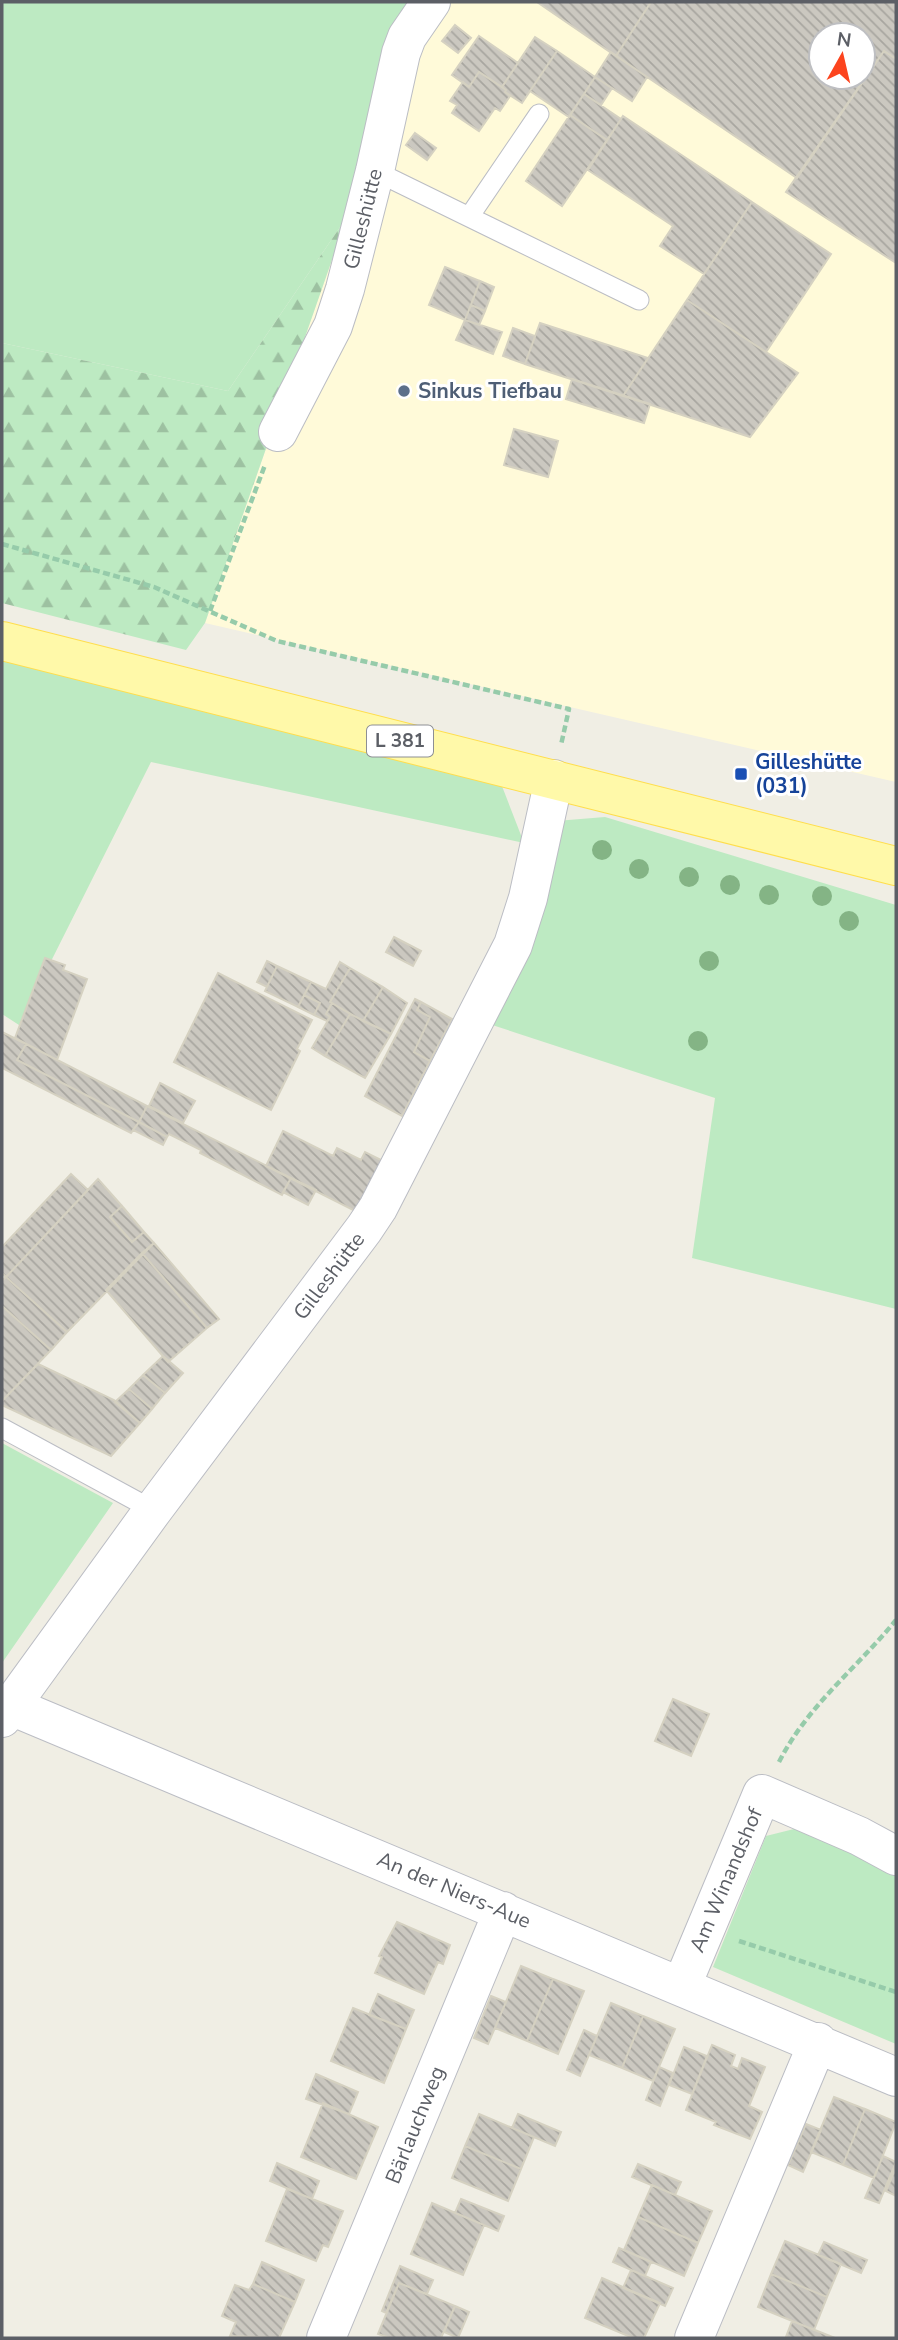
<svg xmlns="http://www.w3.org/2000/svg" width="898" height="2340" font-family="'Nunito Sans',sans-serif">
	<defs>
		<pattern id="forest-firs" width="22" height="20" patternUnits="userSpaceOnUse" patternTransform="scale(1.75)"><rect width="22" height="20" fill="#bdeac2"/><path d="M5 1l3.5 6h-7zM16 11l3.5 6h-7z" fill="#9dc1a1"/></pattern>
		<pattern id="building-back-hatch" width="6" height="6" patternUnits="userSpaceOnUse" patternTransform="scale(1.75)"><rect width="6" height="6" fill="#cbc8c0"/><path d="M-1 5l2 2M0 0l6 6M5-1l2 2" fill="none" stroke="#a8a6a0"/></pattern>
	</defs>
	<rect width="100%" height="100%" fill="#f0eee4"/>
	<path fill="#fffad9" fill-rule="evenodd" d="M417,2H896V782L205,623L347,217ZM821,35H863V77H821Z"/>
	<path fill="#bdeac2" d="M2,2H417L347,217L228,391L2,343Z
		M2,658L500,781L524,843L151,762L19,1025L2,1014Z
		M605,817L896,905V1309L692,1258L715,1098L486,1023L534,931L548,897L556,821Z
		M2,1443L113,1503L2,1663Z
		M806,1826L896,1875V2044L713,1967L766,1836Z"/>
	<path fill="url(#forest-firs)" d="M347,217L205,623L186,650L2,603V343L228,391Z"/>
	<path fill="url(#building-back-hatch)" stroke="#d5d1c1" stroke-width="2" fill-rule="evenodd" d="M537,2H651L616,56Z
		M651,2H896V59L884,51L797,178L616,56ZM821,35H863V77H821Z
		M455,25L471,38L458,53L442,41Z
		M479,36L518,63L502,87L479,72L469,87L452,75Z
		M535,37L557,51L522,103L505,92L506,90L502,87Z
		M557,51L595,77L569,117L530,91Z
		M884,51L896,59V263L786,192Z
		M611,52L647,77L632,101L595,77Z
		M479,72L506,90L505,92L510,96L500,111L495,108L479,131L452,113L457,105L450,101L463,82L469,87Z
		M595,77L612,88L601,105L584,94Z
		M584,94L621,119L607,140L570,115Z
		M570,115L607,140L562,206L526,181Z
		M623,116L752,202L704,274L660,246L673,226L588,170Z
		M415,133L436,148L427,160L406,145Z
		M752,202L831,254L766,352L687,300Z
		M445,267L480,281L465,320L429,305Z
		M480,281L494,287L485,311L471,305Z
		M687,300L798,373L750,437L623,396Z
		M471,305L485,311L479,325L465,320Z
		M465,320L502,332L493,354L456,340Z
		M540,323L648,358L623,396L525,364Z
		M513,328L535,336L525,364L503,356Z
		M572,379L650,404L644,423L566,399Z
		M514,429L558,441L548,477L504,465Z
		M394,937L421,951L413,966L386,952Z
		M45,958L65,965L63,970L87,979L57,1060L15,1038Z
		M267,961L277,966L267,987L257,982Z
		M340,962L350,968L330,1002L332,1003L326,1014L330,1017L327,1021L314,1015L320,1003L304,995L311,982L326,989Z
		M277,966L311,982L298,1007L265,991Z
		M350,968L383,987L363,1021L330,1002Z
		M218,973L312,1020L297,1049L300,1051L271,1110L174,1062Z
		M383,987L407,1003L391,1034L363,1021Z
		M304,995L320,1003L314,1015L298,1007Z
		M415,999L421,1002L417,1010L430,1017L414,1052L430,1061L402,1116L365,1096Z
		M421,1002L452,1019L430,1061L414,1052L430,1017L417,1010Z
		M332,1003L350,1014L325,1056L312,1048L330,1017L326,1014Z
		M350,1014L391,1034L365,1078L325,1056Z
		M2,1032L26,1044L17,1060L139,1122L131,1133L2,1068Z
		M26,1044L147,1106L139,1122L17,1060Z
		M160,1083L195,1101L183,1123L149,1106Z
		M147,1106L291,1178L282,1195L200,1153L201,1150L169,1134L167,1137L139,1122Z
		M139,1122L167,1137L163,1145L133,1130Z
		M283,1131L333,1156L337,1148L361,1160L365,1152L385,1162L359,1213L266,1166Z
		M71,1174L88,1190L6,1277L2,1273V1247Z
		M291,1178L316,1190L308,1205L283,1192Z
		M98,1179L122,1206L110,1217L132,1242L144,1232L154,1243L67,1332L6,1277Z
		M122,1206L144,1232L132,1242L110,1217Z
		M154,1243L219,1319L207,1328L142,1253Z
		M142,1253L207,1328L168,1362L106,1290Z
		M6,1277L67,1332L51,1350L2,1306V1281Z
		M2,1306L51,1350L2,1401Z
		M163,1356L183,1373L165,1393L143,1375Z
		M38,1364L114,1400L140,1423L111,1456L2,1405V1401Z
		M143,1375L165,1393L152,1409L129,1389Z
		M129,1389L152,1409L140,1423L115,1402Z
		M673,1699L709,1714L691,1756L655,1741Z
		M397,1922L450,1945L443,1964L438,1962L424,1994L375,1973L382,1957L379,1956Z
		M521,1966L553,1979L527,2041L495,2028Z
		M553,1979L584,1991L558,2054L527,2041Z
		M378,1994L414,2010L406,2029L369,2015Z
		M491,1996L506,2002L488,2044L474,2038Z
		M611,2003L643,2016L622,2068L589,2055Z
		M353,2008L406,2029L384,2083L331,2061Z
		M643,2016L675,2029L653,2081L622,2068Z
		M584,2030L597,2036L580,2076L567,2070Z
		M712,2045L735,2055L731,2066L738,2069L742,2058L765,2067L749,2106L762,2112L750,2139L714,2125L716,2122L686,2110Z
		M684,2047L707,2056L692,2094L669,2085Z
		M659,2067L673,2073L660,2106L646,2100Z
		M316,2074L358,2092L349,2114L306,2099Z
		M834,2097L865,2109L843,2165L811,2152Z
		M323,2103L378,2127L356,2179L301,2157Z
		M865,2109L896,2122L874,2178L843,2165Z
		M479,2114L534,2137L521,2169L465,2146Z
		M518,2114L561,2132L555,2146L512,2128Z
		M806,2124L821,2130L803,2172L788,2165Z
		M465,2146L521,2169L508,2201L452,2178Z
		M883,2156L896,2162L879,2203L865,2198Z
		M277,2163L319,2181L312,2199L270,2181Z
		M638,2164L681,2182L675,2195L632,2177Z
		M896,2167V2196L886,2191Z
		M652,2185L712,2211L698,2243L638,2217Z
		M287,2189L343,2211L328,2247L323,2245L316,2261L266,2241Z
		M461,2199L504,2216L498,2231L455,2213Z
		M432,2203L484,2225L463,2275L411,2254Z
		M638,2217L698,2243L684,2276L624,2250Z
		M785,2241L841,2264L827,2297L771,2274Z
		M824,2242L867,2260L861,2273L818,2255Z
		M619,2248L651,2262L645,2276L613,2262Z
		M262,2262L304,2280L295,2302L253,2284Z
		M400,2266L433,2280L427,2294L399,2283L386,2313L382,2311Z
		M631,2270L673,2288L665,2306L623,2288Z
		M771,2274L827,2297L814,2330L758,2307Z
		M602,2278L660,2303L644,2338H633L585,2318Z
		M399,2283L455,2306L441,2338H390L378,2334Z
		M253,2284L295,2302L279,2338L230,2336L236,2322L222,2316L235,2285L249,2290Z
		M455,2306L469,2312L458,2338L444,2332Z
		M792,2321L835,2338H789L786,2337Z"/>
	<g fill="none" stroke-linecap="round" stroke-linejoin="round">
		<g stroke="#bbbdc4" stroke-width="21">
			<path id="lane" d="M375,171L639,300
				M469,217L539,114
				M2,1428L153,1510"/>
		</g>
		<g stroke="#bbbdc4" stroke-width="40">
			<path id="street" d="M278,432L333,326L345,289L375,171L401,53L407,37L431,2
				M11,1706L896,2077
				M2,1718L153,1510L364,1229L378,1208L513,945L528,898L554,779
				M682,1985L762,1794L859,1836L896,1856
				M326,2338L503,1911
				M694,2338L818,2042"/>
		</g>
		<g stroke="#ffde4d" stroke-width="40">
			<path id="primary" d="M2,641L896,866"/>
		</g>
		<path stroke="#96cbaa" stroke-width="4.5" stroke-dasharray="7 3.5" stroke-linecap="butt" d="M2,544L154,587L277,641L569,709L561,745
			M210,611L265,465
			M779,1762C808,1705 857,1668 896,1620
			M739,1941L896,1992"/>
		<use href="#lane" stroke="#fff" stroke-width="19"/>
		<use href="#street" stroke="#fff" stroke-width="38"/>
		<use href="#primary" stroke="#fff9a9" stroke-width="38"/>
	</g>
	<g fill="#84b485">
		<circle cx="602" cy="850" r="10"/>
		<circle cx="639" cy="869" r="10"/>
		<circle cx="689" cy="877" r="10"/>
		<circle cx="730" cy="885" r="10"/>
		<circle cx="769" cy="895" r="10"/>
		<circle cx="822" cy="896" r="10"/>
		<circle cx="849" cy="921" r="10"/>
		<circle cx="709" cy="961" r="10"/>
		<circle cx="698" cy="1041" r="10"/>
	</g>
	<circle fill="#5c6f8a" stroke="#fff" stroke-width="2.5" cx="404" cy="391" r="7"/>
	<rect fill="#1a4fb4" stroke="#fff" stroke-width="2.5" x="734" y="767" width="14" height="14" rx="3.5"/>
	<g text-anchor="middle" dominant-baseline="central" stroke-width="6" stroke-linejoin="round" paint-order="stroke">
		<rect fill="#fff" stroke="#8d8f94" stroke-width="2" x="367" y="725.5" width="66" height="31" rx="5"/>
		<g font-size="19" font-weight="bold" fill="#5c5f66">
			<text x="400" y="741">L 381</text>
		</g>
		<g font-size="21" fill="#5c5f66" stroke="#fff">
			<text transform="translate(363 219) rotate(-76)">Gilleshütte</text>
			<text transform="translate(329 1276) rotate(-53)">Gilleshütte</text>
			<text transform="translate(726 1880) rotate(-67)">Am Winandshof</text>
			<text transform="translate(454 1890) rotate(23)">An der Niers-Aue</text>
			<text transform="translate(415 2125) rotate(-68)">Bärlauchweg</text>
		</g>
		<g font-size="21" font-weight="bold" fill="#4e5e75" stroke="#fff" text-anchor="start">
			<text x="418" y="391">Sinkus Tiefbau</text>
		</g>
		<g font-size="21" font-weight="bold" fill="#164399" stroke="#fff" text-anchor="start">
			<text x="755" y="762">Gilleshütte<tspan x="755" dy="24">(031)</tspan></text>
		</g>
	</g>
	<rect width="898" height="2340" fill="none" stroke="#5c5f66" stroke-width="7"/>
	<g transform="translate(842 56) rotate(8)"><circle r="33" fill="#ffffff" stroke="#bebfc2" stroke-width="2"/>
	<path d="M0-5L12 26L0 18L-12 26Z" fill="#fc441e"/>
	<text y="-10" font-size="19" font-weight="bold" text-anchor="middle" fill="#5c5f66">N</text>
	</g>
</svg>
